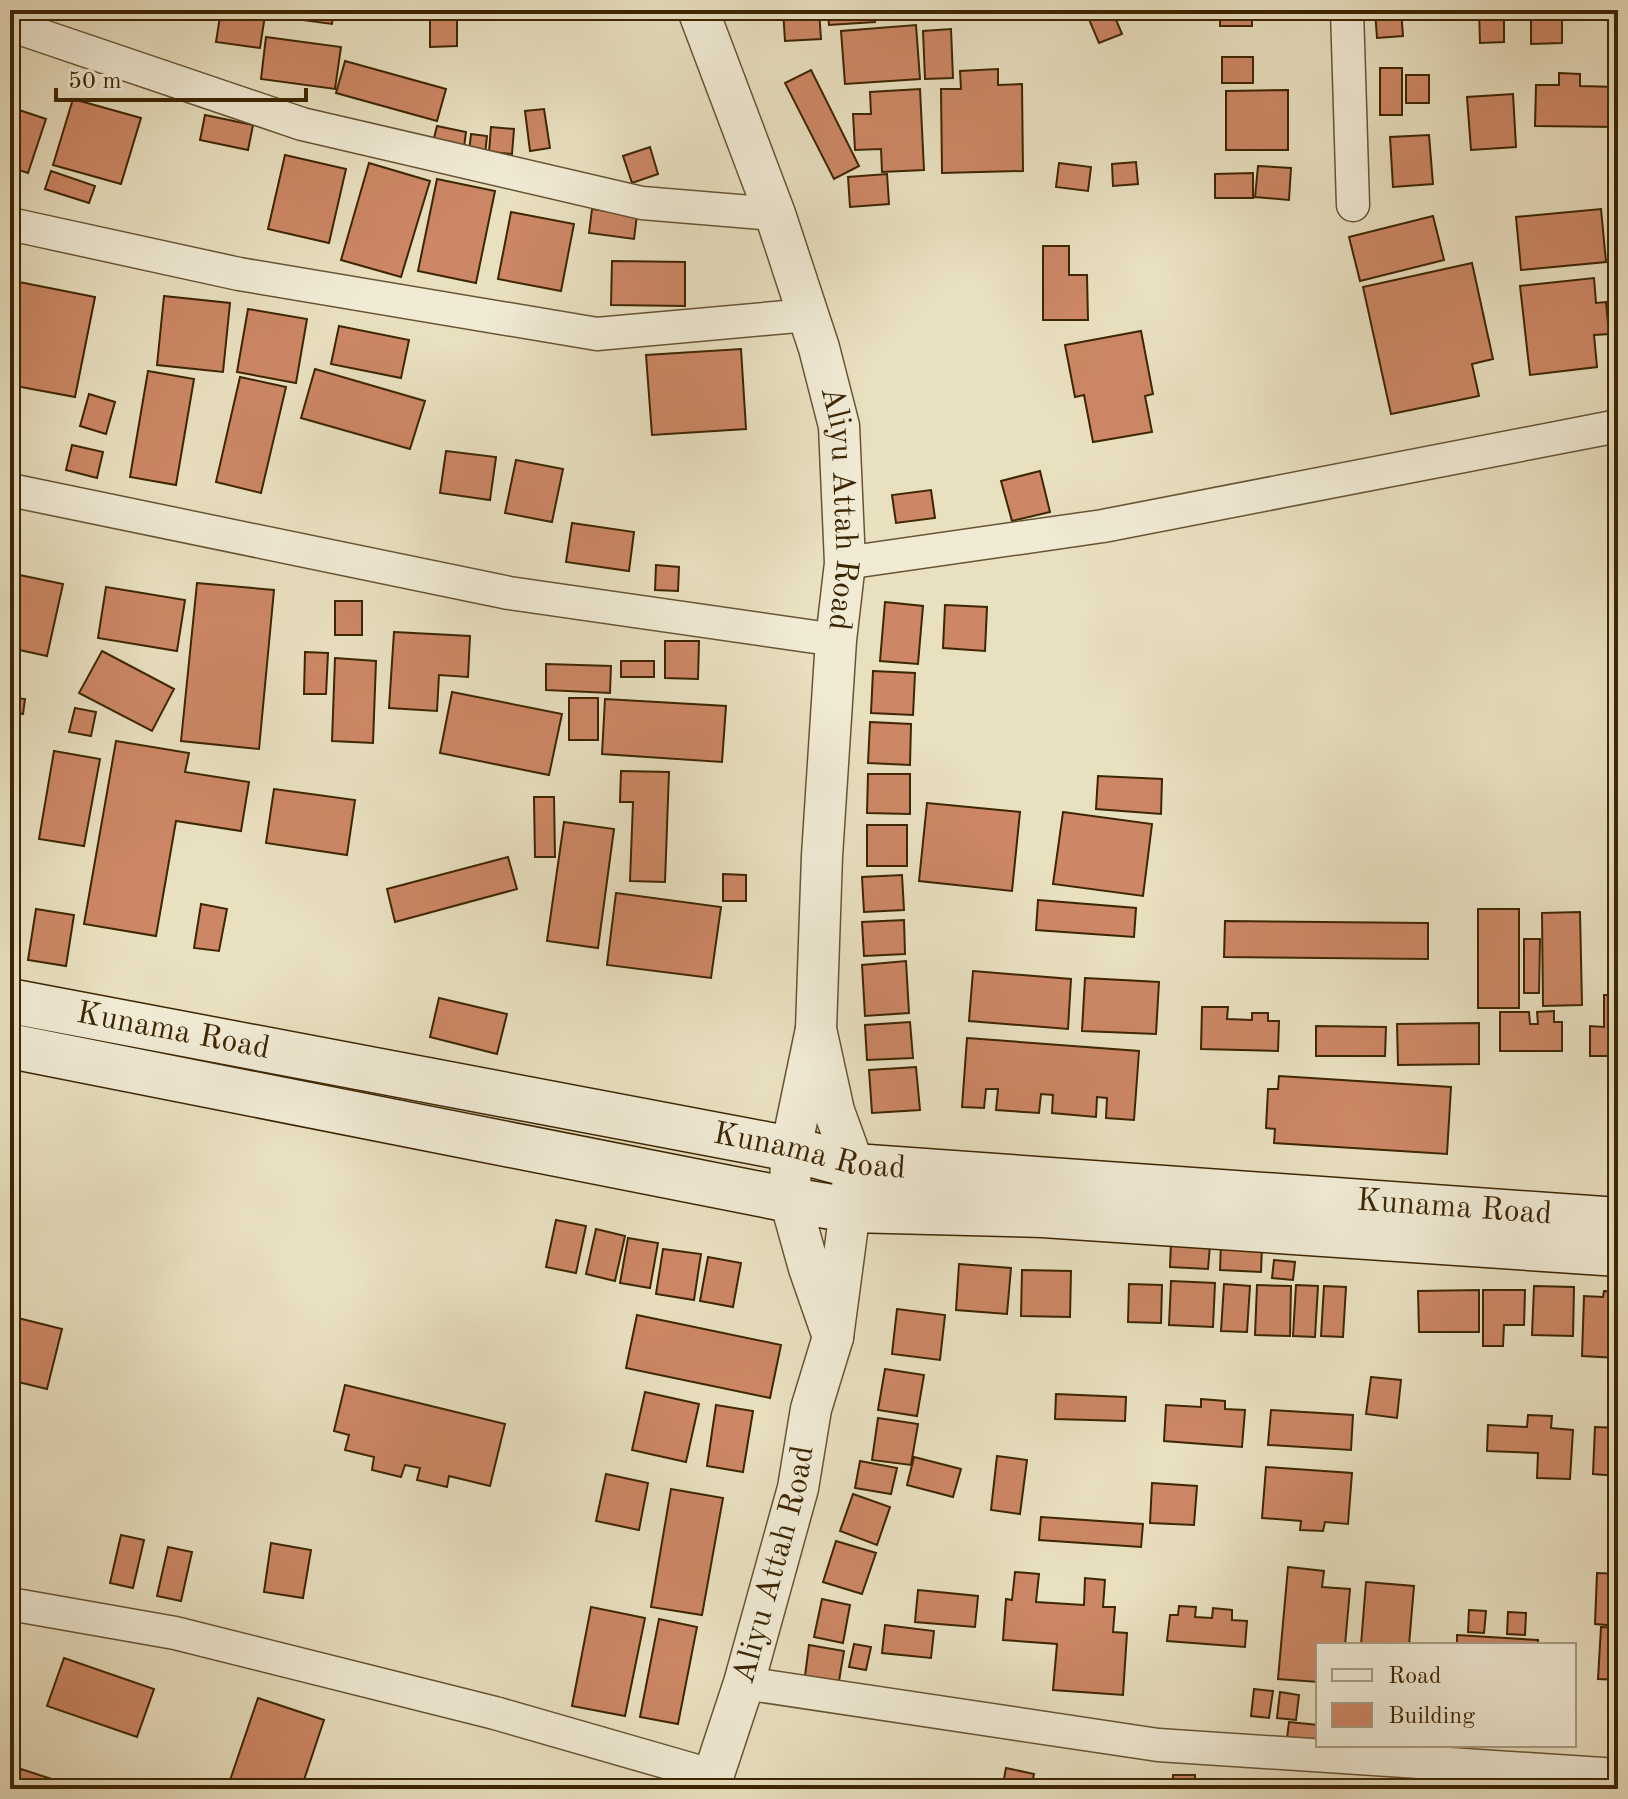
<svg xmlns="http://www.w3.org/2000/svg" width="1628" height="1799" font-family="'Old Standard TT',serif">
	<rect width="100%" height="100%" fill="#e9e0c0"/>
	<filter id="stains"><feTurbulence type="fractalNoise" baseFrequency=".0025" numOctaves="4"/><feColorMatrix values="0 0 0 0 .2 0 0 0 0 .09 0 0 0 0 .02 0 0 0 .5 -.17"/></filter>
	<radialGradient id="worn" r=".72"><stop offset=".6" stop-color="#630" stop-opacity="0"/><stop offset="1" stop-color="#630" stop-opacity=".3"/></radialGradient>
	<path fill="#cd8766" stroke="#3d2602" stroke-width="2" d="M221,10H334L332,24L265,15L260,48L216,42Z
		M353,10H426V15L353,17Z
		M430,10H457V46L430,47Z
		M783,10H819L821,39L785,41Z
		M828,10H874L875,22L829,25Z
		M1085,10H1112L1122,34L1099,43Z
		M1220,10H1252V26H1220Z
		M1375,10H1401L1403,36L1377,38Z
		M1479,10H1504V42L1480,43Z
		M1531,10H1562V43L1531,44Z
		M1614,10H1618V35H1613Z
		M916,25L920,79L845,84L841,31Z
		M951,29L953,78L925,79L923,31Z
		M266,37L341,47L335,89L261,79Z
		M1222,57H1253V83H1222Z
		M345,61L446,89L437,121L336,93Z
		M1380,68H1402V115H1380Z
		M998,69V85L1022,84L1023,171L942,173L941,89H961L960,71Z
		M811,70L859,166L834,179L785,83Z
		M1559,73L1580,74V86L1618,87V127L1535,126L1536,85H1559Z
		M1406,75H1429V103H1406Z
		M920,89L924,170L882,172L881,149L855,150L853,114H871L870,92Z
		M1288,90V150H1226V91Z
		M1513,94L1516,147L1471,150L1467,97Z
		M73,99L141,118L121,184L53,165Z
		M10,107L46,119L28,173L10,167Z
		M544,109L550,148L530,151L525,111Z
		M205,115L253,125L248,150L200,140Z
		M437,126L466,132L464,147L433,142Z
		M491,127L514,129L512,154L489,152Z
		M471,134L487,136L485,155L469,152Z
		M1429,135L1433,184L1393,187L1390,137Z
		M650,147L658,174L632,183L623,156Z
		M285,155L346,169L329,243L268,229Z
		M1136,162L1138,184L1113,186L1112,164Z
		M369,163L430,181L401,277L341,260Z
		M1059,163L1091,167L1088,191L1056,187Z
		M1258,166L1291,168L1289,200L1255,197Z
		M51,171L95,186L89,203L45,189Z
		M1253,173V198H1215V174Z
		M887,174L889,204L850,207L848,177Z
		M437,179L495,191L476,283L418,271Z
		M592,209L637,215L634,239L589,233Z
		M1601,209L1606,262L1521,270L1516,217Z
		M511,212L574,224L561,291L498,279Z
		M1433,216L1444,260L1360,281L1349,237Z
		M1043,246H1069V275H1087L1088,320H1043Z
		M612,261L685,262V306L611,305Z
		M1472,263L1493,359L1472,364L1479,396L1391,414L1363,287Z
		M1594,278L1596,303L1606,302L1609,334L1594,335L1597,367L1530,375L1520,286Z
		M19,282L95,297L75,397L10,385V329Z
		M164,296L230,303L223,372L157,365Z
		M248,309L307,319L296,383L237,372Z
		M339,326L409,340L401,378L331,364Z
		M1141,331L1153,394L1145,396L1152,432L1093,442L1084,395L1075,397L1065,345Z
		M741,349L746,429L652,435L646,355Z
		M315,369L425,401L410,449L301,418Z
		M148,371L194,379L176,485L130,477Z
		M240,377L286,387L261,493L216,482Z
		M89,394L115,402L106,434L80,426Z
		M72,445L103,452L97,478L66,470Z
		M446,451L496,457L490,500L440,493Z
		M516,460L563,469L552,522L505,513Z
		M1040,471L1050,512L1012,521L1001,481Z
		M931,490L935,518L896,523L892,495Z
		M572,523L634,532L629,571L566,562Z
		M656,565L679,567L678,591L655,590Z
		M10,573L63,584L47,656L10,648Z
		M197,583L274,590L259,749L181,741Z
		M106,587L185,600L177,651L98,638Z
		M335,601H362V635H335Z
		M885,602L923,606L918,664L880,661Z
		M945,605L987,607L985,651L943,648Z
		M394,632L470,636L468,677L439,675L437,711L389,708Z
		M665,641H699L698,679L665,678Z
		M102,651L174,689L152,731L79,693Z
		M305,652L328,653L326,694H304Z
		M335,658L376,661L373,743L332,741Z
		M621,661H654V677H621Z
		M546,664L611,666L610,693L546,690Z
		M873,671L915,673L913,715L871,713Z
		M452,692L562,714L549,775L440,753Z
		M10,697L25,699L23,714L10,712Z
		M569,698H598V740H569Z
		M605,699L726,706L722,762L602,754Z
		M75,708L96,712L91,736L69,732Z
		M870,722L911,724L910,765L868,763Z
		M116,741L189,753L185,772L249,782L241,831L176,821L156,936L84,924Z
		M54,751L100,759L84,846L39,839Z
		M621,771L669,772L665,882L630,881L633,802H620Z
		M868,774H910V814L867,813Z
		M1098,776L1162,779L1161,814L1096,809Z
		M274,789L355,800L347,855L266,843Z
		M534,797H554L555,857H535Z
		M927,803L1020,812L1012,891L919,881Z
		M1063,812L1152,824L1143,896L1053,884Z
		M564,822L614,829L598,948L547,941Z
		M867,825H907V866H867Z
		M508,857L517,889L395,922L387,889Z
		M723,874L746,875V901H723Z
		M902,875L904,910L864,912L862,877Z
		M616,893L721,907L711,978L607,965Z
		M1038,900L1136,908L1134,937L1036,930Z
		M201,904L227,909L219,951L194,948Z
		M36,909L74,915L66,966L28,960Z
		M1478,909H1519V1008H1478Z
		M1580,912L1582,1005L1543,1006L1542,913Z
		M904,920L905,954L864,956L862,922Z
		M1225,921L1428,923V959L1224,957Z
		M1524,939H1540L1539,993H1524Z
		M906,961L909,1013L865,1016L862,965Z
		M973,971L1071,979L1068,1029L969,1021Z
		M1085,978L1159,982L1156,1034L1082,1031Z
		M1604,995H1618V1056H1590V1026L1604,1027Z
		M439,998L507,1014L497,1054L430,1037Z
		M1202,1007H1228L1227,1019L1252,1020V1013H1268V1021H1279L1278,1051L1201,1049Z
		M1554,1011V1022H1562V1051H1500V1012H1529L1530,1024H1538L1537,1012Z
		M910,1022L913,1058L867,1060L865,1025Z
		M1479,1023V1064L1398,1065L1397,1024Z
		M1316,1026L1386,1027L1385,1056H1316Z
		M967,1038L1139,1051L1134,1120L1106,1118L1107,1098L1097,1097L1096,1117L1052,1113L1053,1095L1041,1094L1039,1113L996,1110L998,1089H986L984,1108L962,1107Z
		M916,1067L920,1110L872,1113L869,1070Z
		M1279,1076L1451,1087L1447,1154L1274,1143L1275,1129L1266,1128L1268,1089H1278Z
		M556,1220L586,1226L576,1273L546,1267Z
		M596,1229L625,1236L615,1281L586,1274Z
		M628,1238L658,1243L650,1288L620,1283Z
		M1171,1243L1210,1245L1208,1269L1170,1267Z
		M1221,1244L1262,1246L1261,1272L1220,1270Z
		M663,1249L701,1254L694,1300L656,1294Z
		M708,1257L741,1263L733,1307L700,1301Z
		M1274,1260L1295,1262L1293,1280L1272,1278Z
		M959,1264L1011,1268L1007,1314L956,1310Z
		M1022,1270L1071,1271L1070,1317L1021,1316Z
		M1171,1281L1215,1283L1213,1327L1169,1325Z
		M1129,1284L1162,1285L1161,1323L1128,1322Z
		M1224,1284L1250,1286L1247,1332L1221,1331Z
		M1257,1285L1291,1286L1290,1336L1255,1335Z
		M1296,1285L1318,1286L1315,1337L1293,1336Z
		M1324,1286L1346,1287L1343,1337L1321,1336Z
		M1534,1286L1574,1287L1573,1336L1532,1335Z
		M1479,1290V1332H1419L1418,1291Z
		M1483,1290H1525L1524,1325H1504L1503,1346H1483Z
		M1604,1291L1618,1292L1617,1358L1582,1356L1584,1296L1603,1297Z
		M897,1309L945,1315L940,1360L892,1354Z
		M637,1315L781,1345L770,1398L626,1368Z
		M10,1316L62,1329L47,1389L10,1380Z
		M885,1369L924,1375L917,1416L878,1410Z
		M1371,1377L1401,1380L1397,1418L1366,1414Z
		M345,1385L505,1424L490,1486L449,1476L447,1487L417,1480L420,1468L405,1465L401,1477L372,1470L374,1457L345,1450L349,1435L334,1431Z
		M645,1392L699,1404L686,1462L632,1450Z
		M1056,1394L1126,1397L1125,1421L1055,1419Z
		M1201,1399L1225,1401V1409L1245,1410L1242,1447L1164,1441L1166,1405L1201,1407Z
		M716,1405L753,1411L743,1472L707,1466Z
		M1271,1410L1353,1415L1351,1450L1268,1445Z
		M1528,1415L1552,1416L1551,1428L1573,1430L1570,1479L1537,1478L1538,1453L1487,1451L1488,1425L1527,1427Z
		M878,1418L918,1424L911,1465L872,1460Z
		M1595,1427L1618,1428V1476L1593,1474Z
		M997,1456L1027,1460L1020,1514L991,1510Z
		M914,1457L961,1469L953,1497L907,1485Z
		M860,1461L897,1468L891,1494L855,1488Z
		M1266,1467L1352,1473L1348,1524L1325,1522L1323,1531L1300,1530L1301,1521L1262,1518Z
		M606,1474L648,1483L639,1530L596,1521Z
		M1152,1483L1197,1486L1194,1525L1150,1523Z
		M671,1489L723,1498L702,1615L651,1607Z
		M853,1494L890,1507L877,1545L840,1531Z
		M1041,1517L1143,1524L1141,1547L1039,1540Z
		M121,1535L144,1540L133,1588L110,1583Z
		M836,1541L876,1553L862,1594L823,1582Z
		M271,1543L311,1550L303,1598L264,1592Z
		M168,1547L192,1552L181,1601L157,1596Z
		M1288,1567L1324,1571L1322,1587L1350,1589L1345,1645H1318V1682L1278,1679Z
		M1015,1572L1039,1574L1036,1602L1084,1605L1085,1578L1105,1580L1103,1607H1115L1113,1632L1127,1633L1123,1695L1053,1690L1057,1644L1003,1640L1006,1599L1012,1600Z
		M1597,1573L1618,1574V1626L1595,1624Z
		M1366,1582L1414,1586L1409,1645H1361Z
		M918,1590L978,1596L975,1627L915,1622Z
		M822,1599L850,1605L843,1643L814,1637Z
		M1179,1606L1196,1607L1195,1617L1212,1618L1213,1608L1232,1610V1620L1247,1621L1245,1647L1167,1641L1170,1615H1178Z
		M591,1607L645,1618L625,1716L572,1706Z
		M1469,1610L1486,1611L1484,1633L1468,1632Z
		M1508,1612L1526,1613L1525,1635L1507,1634Z
		M659,1619L697,1627L678,1724L640,1717Z
		M885,1625L934,1631L931,1658L882,1653Z
		M1601,1627L1618,1628V1680L1598,1679Z
		M1457,1635L1538,1640V1645H1457Z
		M854,1644L871,1647L866,1670L849,1667Z
		M809,1645L844,1651L839,1681L805,1676Z
		M64,1658L154,1689L137,1737L47,1706Z
		M1254,1689L1273,1691L1269,1718L1251,1716Z
		M1280,1692L1299,1695L1296,1720L1277,1718Z
		M258,1698L324,1720L301,1789H227Z
		M1289,1722L1318,1725V1745L1286,1746Z
		M1006,1768L1034,1774L1031,1789H1002Z
		M21,1769L82,1789H15Z
		M1173,1775H1195V1789H1173Z
		M1199,1782L1254,1785V1789H1199Z"/>
	<g fill="none" stroke-linecap="round" stroke-linejoin="round">
		<g stroke="#685432" stroke-width="35">
			<path id="minor" d="M1347,10L1353,205
				M10,25L302,124L642,203L775,214
				M10,224L239,274L597,334L808,315
				M10,490L509,593L836,640
				M845,563L1103,526L1618,426
				M10,1604L175,1633L495,1713L714,1776
				M744,1683L1158,1745L1618,1775"/>
		</g>
		<g stroke="#685432" stroke-width="43">
			<g id="tertiary">
				<path id="s1" d="M698,10L775,214L819,348L839,426L845,563L836,640L822,856L816,1029"/>
				<path d="M816,1029L834,1111L854,1166L850,1210L833,1337L809,1268L790,1200L791,1149Z"/>
				<path id="s2" d="M709,1789L744,1683L798,1488L811,1409L833,1337"/>
			</g>
		</g>
		<g stroke="#3d2602" stroke-width="47">
			<g id="secondary">
				<path id="s3" d="M10,1001L791,1149L854,1166L1618,1220"/>
				<path d="M10,1046L790,1200L850,1210L1043,1215L1618,1254"/>
			</g>
		</g>
		<use href="#minor" stroke="#f1ebd6" stroke-width="32"/>
		<use href="#tertiary" stroke="#f1ebd6" stroke-width="40"/>
		<use href="#secondary" stroke="#f1ebd6" stroke-width="44"/>
	</g>
	<g text-anchor="middle" dominant-baseline="central" stroke-width="6" stroke-linejoin="round" paint-order="stroke">
		<g font-size="32" fill="#3d2602" stroke="#f1ebd6">
			<text stroke="none"><textPath href="#s1" startOffset="522">Aliyu Attah Road</textPath></text>
			<text stroke="none"><textPath href="#s3" startOffset="166">Kunama Road</textPath></text>
			<text stroke="none"><textPath href="#s3" startOffset="814">Kunama Road</textPath></text>
			<text stroke="none"><textPath href="#s3" startOffset="1462">Kunama Road</textPath></text>
			<text stroke="none"><textPath href="#s2" startOffset="234">Aliyu Attah Road</textPath></text>
		</g>
	</g>
	<rect width="1628" height="1799" fill="none" stroke="#e9e0c0" stroke-width="40"/>
	<rect x="12" y="12" width="1604" height="1775" fill="none" stroke="#3d2602" stroke-width="4"/>
	<rect x="20" y="20" width="1588" height="1759" fill="none" stroke="#3d2602" stroke-width="2"/>
	<rect x="1316" y="1643" width="260" height="104" fill="#f1ebd6" stroke="#a99c81" stroke-width="2"/>
	<rect x="1332" y="1669" width="40" height="12" fill="#f1ebd6" stroke="#a99c81" stroke-width="2"/>
	<text x="1388" y="1683" font-size="24" fill="#3d2602">Road</text>
	<rect x="1332" y="1703" width="40" height="24" fill="#cd8766" stroke="#a99c81" stroke-width="2"/>
	<text x="1388" y="1723" font-size="24" fill="#3d2602">Building</text>
	<path d="M56 88v12h250v-12" fill="none" stroke="#3d2602" stroke-width="4"/>
	<text x="68" y="88" font-size="24" fill="#3d2602" stroke="#f1ebd6" stroke-width="6" paint-order="stroke">50 m</text>
	<rect width="100%" height="100%" filter="url(#stains)"/>
	<rect width="100%" height="100%" fill="url(#worn)"/>
</svg>
